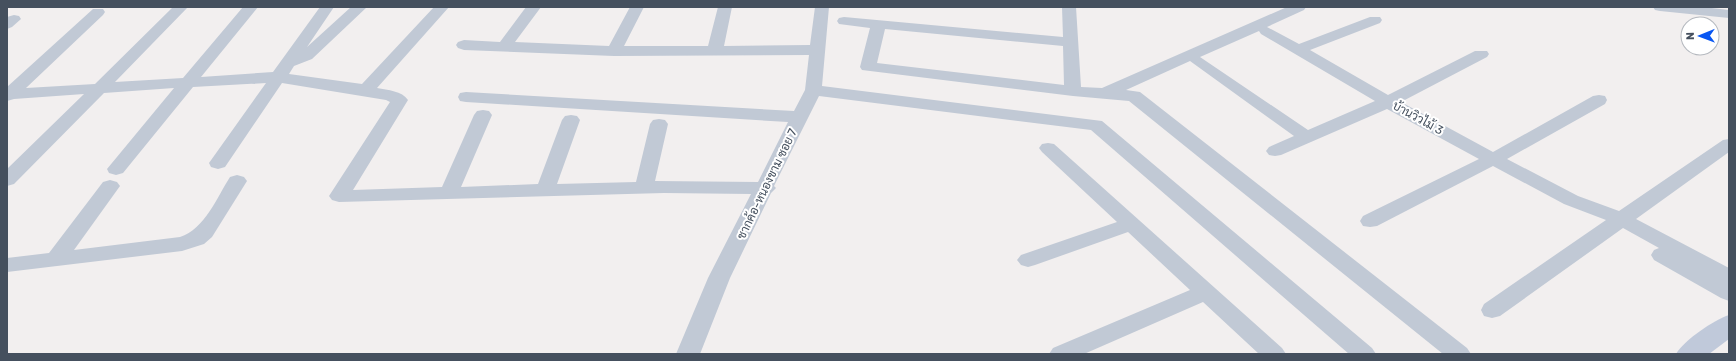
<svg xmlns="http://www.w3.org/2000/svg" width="1736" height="361" font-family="Rubik,Sarabun,sans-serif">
	<rect width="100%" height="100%" fill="#f2efef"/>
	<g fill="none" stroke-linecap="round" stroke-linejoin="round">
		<path fill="#c1c9d5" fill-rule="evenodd" d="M173,7H188L115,82L183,78L243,7H258L201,77L273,72L320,7H334L307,47L351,7H367L312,59L294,66L289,74L362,84L434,7H449L377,88C388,90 402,91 408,100L353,190L442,187L474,115L477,111L483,110L489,111L492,115L461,187L538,184L562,120L565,116L571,115L577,116L580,120L557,184L636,182L650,124L653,120L659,119L665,120L668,124L655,181L758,182L788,122L466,102L460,101L458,97L460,93L466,92L794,111L805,90L809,55L614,56L464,50L458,48L456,45L458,42L464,40L500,42L526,7H541L515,42L609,46L630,7H644L624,46H708L718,7H732L724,46L810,45L815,7H829L822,86L1102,121L1372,348L1376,354H1349L1091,130L819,96L774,186L776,188L771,193L730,278L700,354H676L708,278L751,194L664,193L339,202L332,200L329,196L390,102L386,100L282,83L225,167L218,169L211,167L209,163L266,83L193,87L123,173L116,175L109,173L107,169L174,88L104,93L14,184L7,186V169L84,94L14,99L7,101V87L93,9H103L105,12L103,15L26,88L95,84Z
			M1062,7H1076L1081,87L1102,88L1287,7H1306L1304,10L1267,27L1299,44L1370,17H1380L1382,20L1380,23L1310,50L1388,95L1475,51H1487L1489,54L1487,57L1401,102L1493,152L1593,96L1599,95L1605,96L1607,100L1605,104L1507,159L1578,196L1619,211L1723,140L1729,139V152L1636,219L1729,268V301L1721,298L1654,260L1651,255L1654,250L1659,248L1623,228L1500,316L1492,318L1484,316L1481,310L1484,304L1606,220L1564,204L1493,166L1377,226L1370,227L1363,226L1360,221L1363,216L1479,159L1387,109L1281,155L1275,156L1269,155L1266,151L1269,147L1294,136L1190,61L1126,90L1140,92L1467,348L1471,354H1443L1129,101L1073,96L862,70L860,67L870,28L839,24L837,21L839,18L844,17L1063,37ZM885,29L1063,46L1064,85L877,63ZM1259,31L1261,34L1375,101L1308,130L1200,57Z
			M1653,7H1703L1729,10V18L1660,11L1655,10Z
			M14,15L19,16L21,19L12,27L7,29V17Z
			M1048,143L1054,144L1282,348L1286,354H1259L1203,302L1084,354H1049L1053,348L1190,290L1128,232L1035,265L1028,267L1021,265L1017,260L1021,255L1117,222L1042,152L1039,148L1042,144Z
			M237,175L244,177L247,181L212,237L204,244L182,251L7,272V258L49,253L103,182L110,180L117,182L120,186L74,250L180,237C205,229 217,197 230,177Z"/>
		<path fill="#c0c9da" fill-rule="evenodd" d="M1729,315V339L1709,354H1676C1684,340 1714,320 1729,315Z"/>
	</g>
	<g text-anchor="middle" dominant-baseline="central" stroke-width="4" stroke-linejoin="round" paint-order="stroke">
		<g font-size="12" fill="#45505e" stroke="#fff">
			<text transform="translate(1418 118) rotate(29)">บ้านวิวไม้ 3</text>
			<text transform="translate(767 184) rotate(-64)">ชากค้อ-หนองขาม ซอย 7</text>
		</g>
	</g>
	<rect width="1736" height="361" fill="none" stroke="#45505e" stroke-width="16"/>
	<g transform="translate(1700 36) rotate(269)"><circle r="19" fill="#ffffff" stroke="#b5b9bf"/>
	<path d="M0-3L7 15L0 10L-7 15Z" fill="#0856f2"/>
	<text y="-6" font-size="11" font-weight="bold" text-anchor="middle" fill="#45505e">N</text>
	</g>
</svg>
